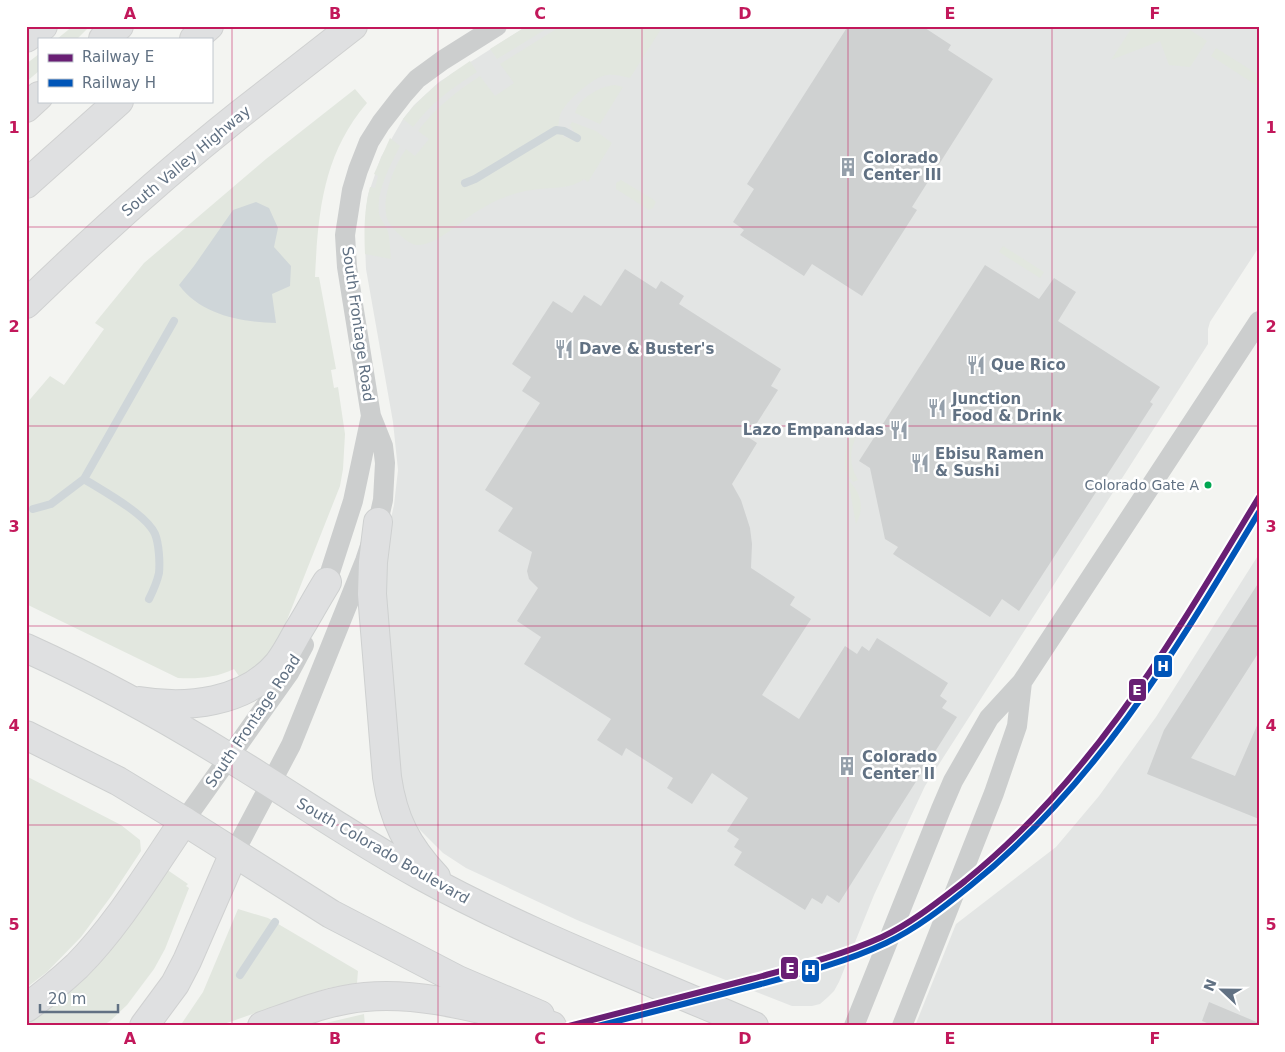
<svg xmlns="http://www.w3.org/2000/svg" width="1285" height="1052" font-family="'DejaVu Sans',sans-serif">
	<rect width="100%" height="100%" fill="#f3f4f1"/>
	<path fill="#e3e5e4" d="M527,26H1259V247L1210,322L1208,329V344L925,786L874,895L839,982L834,991L828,997L820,1004L812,1006H792L644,948L577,920L466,868L443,853L418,828L409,813L398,778L384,589L387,536L394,505L398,470L393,422L366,269L365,244L366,210L368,195L381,157L403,119L414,105L439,82Z
		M1259,554V1026H915L956,924L1056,847L1099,796L1156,717Z"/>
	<path fill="#e2e7df" d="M73,26H90L77,39H57Z
		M527,26H551L497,59L490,49Z
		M561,26H663L630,78C621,76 611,73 603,76C590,80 565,102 560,115C559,118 559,123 558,126L549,130L469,179H462V184H469L553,133L561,131L565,133L563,137L576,139L577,137L570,125L572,122L596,131L612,143L588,182L584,179C570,190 550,187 532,190C523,191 512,194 503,198C494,201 484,207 476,212C461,221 434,247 416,245C411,244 404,239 400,235C394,230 386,221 386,213C383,193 395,165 406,149L415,156L429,139L418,131C435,108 456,92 480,76L495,96L514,83L500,64Z
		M1133,26H1184L1207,41L1190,67L1169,65L1160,41L1111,60Z
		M1216,48L1259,75V87L1211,56Z
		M39,54V71L26,82V64Z
		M470,61L477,72C452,88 431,103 413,127L403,119C422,95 444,78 470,61Z
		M615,85L623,87L600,124L575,113C578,99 600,86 615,85Z
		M355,89L367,103C323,154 318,213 315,277H319L336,369L331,370L334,388L338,387L345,434L343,469L340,486L285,625L276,643L265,660L241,679L234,669C215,678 198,679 178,678L26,604V404L50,376L64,385L104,329L95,323L144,263L266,159Z
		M390,138L400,146C390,166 376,191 379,214C381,221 386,225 388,232C390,240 390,251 391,259L365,254C364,232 364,209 370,187L375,188L378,176L374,174Z
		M621,180L654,200L656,202L653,208L649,210L616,189V183Z
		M1003,246L1044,272L1040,278L999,252Z
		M851,432L857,435C849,451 849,465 858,480L853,482C852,480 849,478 848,476C842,467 846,441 851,432Z
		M848,480C861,492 865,508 856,524Z
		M26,776L121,825L140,840L141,851L112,895L81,937L47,972L26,988Z
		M166,869L188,884L186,886L189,888L165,949L154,969L127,1005L110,1021L102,1026H26V1024L40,1015Z
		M238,909L268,918L358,971L357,983L328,988L218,1026H180L203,992Z
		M364,1014L365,1026H313Z"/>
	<path fill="#cfd6d9" d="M256,202L269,208L278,228L274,247L291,266L290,286L272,294L276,323C241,322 201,315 179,285L194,266L233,210Z"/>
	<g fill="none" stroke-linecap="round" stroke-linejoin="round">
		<path stroke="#cfd6d9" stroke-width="8" d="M465,183L475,179L556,130L564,131L577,138
			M84,479C103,491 146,514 155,534C159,544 160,562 159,573C157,582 153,591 149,599
			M33,509L51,504L84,479L174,321
			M240,975L275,922"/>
	</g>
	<path fill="#cfd1d1" d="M848,26H922L951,45L948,50L993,79L912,207L917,210L862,296L812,264L804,276L740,235L744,230L733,222L754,189L747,184Z
		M985,265L1039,299L1054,278L1076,292L1058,321L1160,387L1150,402L1153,404L1019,611L1002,599L990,617L893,554L898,547L885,539L870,468L859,461Z
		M625,269L656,289L661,281L684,296L679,304L781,369L771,386L778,390L748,437L757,443L732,484L741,500L750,528L752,544L751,568L795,597L790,605L811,619L762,695L799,719L845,646L857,654L862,646L869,651L877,638L948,683L940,696L947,701L942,708L957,717L839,903L827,895L822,904L812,898L805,910L734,865L742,852L734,847L739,839L727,831L748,798L712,773L692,804L667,788L673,778L626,748L622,756L597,740L611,719L524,664L541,637L517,621L538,588L529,579L527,571L532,552L498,531L513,508L485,490L540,403L522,391L531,377L512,364L553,301L572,313L584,295L601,306Z
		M1259,582V652L1191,758L1235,776L1259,721V819L1147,774L1164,730Z
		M1209,1002L1259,1023V1026H1214L1202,1021Z"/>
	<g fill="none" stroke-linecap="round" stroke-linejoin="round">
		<g stroke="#ced0d0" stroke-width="30">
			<path id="primary" d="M378,522L373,562L372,594L387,777C393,819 407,846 436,877
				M26,648C97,680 164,717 230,758C293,796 354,839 420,875C527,934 642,977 754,1026
				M139,701C187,709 245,703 278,664C286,654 292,642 298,631C308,615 317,598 327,582
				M26,735L118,781L184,821L331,914L458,980L540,1015"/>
		</g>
		<g stroke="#d0d1d1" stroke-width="30">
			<path id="highway" d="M26,38L43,26
				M103,39L119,26
				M194,39L209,26
				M26,108L39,96
				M26,184L119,101
				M26,304C94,238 165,174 239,115C277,85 315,56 353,26
				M26,1008C44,995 61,981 77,966C118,925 151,869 184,821
				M144,1026L175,984L187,961L234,853
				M262,1026C296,1014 329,1000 365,997C427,991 492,1013 552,1026"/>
		</g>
		<path stroke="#cccece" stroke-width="20" d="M323,594L353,501L371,416
			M184,821L289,673L304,645
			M234,853L291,745L365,561L378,522L383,500L385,463L383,446L371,416L347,267L345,235L352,190L358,170L369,142L381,123L402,96L417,79L443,60L497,26
			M854,1026L941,809L953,781L989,718L1022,682L1259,321
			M902,1026L994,793L1017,726L1022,682"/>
		<use href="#primary" stroke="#dfe0e1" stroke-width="28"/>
		<use href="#highway" stroke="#dfe0e1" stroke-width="28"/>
		<g stroke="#fff" stroke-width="10">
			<path id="rail-1" d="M569,1026C630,1010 690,995 751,979C795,967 840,956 882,937C912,923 939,901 965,881C1094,777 1174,637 1259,497"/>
		</g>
		<g stroke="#fff" stroke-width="10">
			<path id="rail-2" d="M598,1026C652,1012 707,998 761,984C803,973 846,962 886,943C916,929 944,907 970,886C1097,784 1176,650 1259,512"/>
		</g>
		<use href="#rail-1" stroke="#691f74" stroke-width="6"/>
		<use href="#rail-2" stroke="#0055b8" stroke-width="6"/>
	</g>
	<path fill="none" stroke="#c2185b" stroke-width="1" stroke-opacity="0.55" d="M232,26V1026M438,26V1026M642,26V1026M848,26V1026M1052,26V1026M26,227H1259M26,426H1259M26,626H1259M26,825H1259"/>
	<defs>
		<g id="building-bare" transform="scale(1.5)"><path d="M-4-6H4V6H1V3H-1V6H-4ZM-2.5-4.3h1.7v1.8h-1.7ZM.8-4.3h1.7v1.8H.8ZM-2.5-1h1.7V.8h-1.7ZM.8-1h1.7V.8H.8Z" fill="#949faa" stroke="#fff" stroke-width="2.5" paint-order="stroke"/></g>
		<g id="restaurant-bare" transform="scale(1.5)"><path d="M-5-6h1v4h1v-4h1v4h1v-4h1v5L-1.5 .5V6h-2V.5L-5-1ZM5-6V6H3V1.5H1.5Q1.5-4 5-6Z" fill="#949faa" stroke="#fff" stroke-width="2.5" paint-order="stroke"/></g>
	</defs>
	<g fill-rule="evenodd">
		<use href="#building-bare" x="848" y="167"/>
		<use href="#restaurant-bare" x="564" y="349"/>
		<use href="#restaurant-bare" x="976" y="365"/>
		<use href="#restaurant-bare" x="937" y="408"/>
		<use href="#restaurant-bare" x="899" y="430"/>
		<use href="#restaurant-bare" x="920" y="463"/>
		<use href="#building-bare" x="847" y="766"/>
	</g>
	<circle fill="#00a651" stroke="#fff" stroke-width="2" cx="1208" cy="485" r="4.5"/>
	<g text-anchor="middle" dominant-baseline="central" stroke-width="5" stroke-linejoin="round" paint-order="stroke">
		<g font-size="14" fill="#617183" stroke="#fff" text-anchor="end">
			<text x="1199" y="485">Colorado Gate A</text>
		</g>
		<g font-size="15" font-weight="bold" fill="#617183" stroke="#fff" text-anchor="start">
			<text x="863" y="158">Colorado<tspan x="863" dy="17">Center III</tspan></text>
			<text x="579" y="349">Dave &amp; Buster's</text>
			<text x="991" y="365">Que Rico</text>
			<text x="952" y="399">Junction<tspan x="952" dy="17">Food &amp; Drink</tspan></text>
			<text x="884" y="430" text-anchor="end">Lazo Empanadas</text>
			<text x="935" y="454">Ebisu Ramen<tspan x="935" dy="17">&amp; Sushi</tspan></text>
			<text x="862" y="757">Colorado<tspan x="862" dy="17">Center II</tspan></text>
		</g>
		<g font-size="15" fill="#617183" stroke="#fff">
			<text transform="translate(186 161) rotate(-40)">South Valley Highway</text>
			<text transform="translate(358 324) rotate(82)">South Frontage Road</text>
			<text transform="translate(253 721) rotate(-56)">South Frontage Road</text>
			<text transform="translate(383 851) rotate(30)">South Colorado Boulevard</text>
		</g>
	</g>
	<g stroke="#fff" stroke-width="2">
		<rect x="1153" y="654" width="20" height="24" rx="5" fill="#0055b8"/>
		<rect x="1128" y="678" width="19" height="24" rx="5" fill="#691f74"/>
		<rect x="780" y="956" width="19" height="24" rx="5" fill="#691f74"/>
		<rect x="801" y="959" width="19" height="24" rx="5" fill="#0055b8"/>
	</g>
	<g font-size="14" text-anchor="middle" font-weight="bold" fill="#fff">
		<text x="1163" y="671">H</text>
		<text x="1137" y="695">E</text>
		<text x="790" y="973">E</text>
		<text x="810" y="975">H</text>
	</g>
	<rect width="1285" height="1052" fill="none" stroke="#ffffff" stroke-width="55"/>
	<rect x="38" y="38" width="175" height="65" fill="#ffffff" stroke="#c0c6cd"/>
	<rect x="48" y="54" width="25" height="8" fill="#691f74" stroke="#c0c6cd"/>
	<text x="82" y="62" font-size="15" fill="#617183">Railway E</text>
	<rect x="48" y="79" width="25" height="8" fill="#0055b8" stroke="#c0c6cd"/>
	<text x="82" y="88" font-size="15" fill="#617183">Railway H</text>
	<g transform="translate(1222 990) rotate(292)" stroke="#ffffff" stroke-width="4" paint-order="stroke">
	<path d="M0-4L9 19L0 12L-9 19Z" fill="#617183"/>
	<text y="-8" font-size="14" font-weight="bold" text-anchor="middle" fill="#617183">N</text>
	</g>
	<path d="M40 1004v8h78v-8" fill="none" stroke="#617183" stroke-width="2.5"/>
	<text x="48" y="1004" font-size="15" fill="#617183" stroke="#ffffff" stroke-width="4" paint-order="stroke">20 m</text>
	<rect x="28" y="28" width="1230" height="996" fill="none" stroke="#c2185b" stroke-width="2"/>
	<g font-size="16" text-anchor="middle" font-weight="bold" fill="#c2185b">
		<text x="130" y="19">A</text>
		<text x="335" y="19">B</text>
		<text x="540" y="19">C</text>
		<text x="745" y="19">D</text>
		<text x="950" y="19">E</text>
		<text x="1155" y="19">F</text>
		<text x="14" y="133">1</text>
		<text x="1271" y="133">1</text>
		<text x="14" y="332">2</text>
		<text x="1271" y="332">2</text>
		<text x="14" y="532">3</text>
		<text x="1271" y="532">3</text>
		<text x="14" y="731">4</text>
		<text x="1271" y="731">4</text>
		<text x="14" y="930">5</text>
		<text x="1271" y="930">5</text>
		<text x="130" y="1044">A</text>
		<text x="335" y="1044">B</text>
		<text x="540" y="1044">C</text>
		<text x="745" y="1044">D</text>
		<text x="950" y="1044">E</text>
		<text x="1155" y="1044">F</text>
	</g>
</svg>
